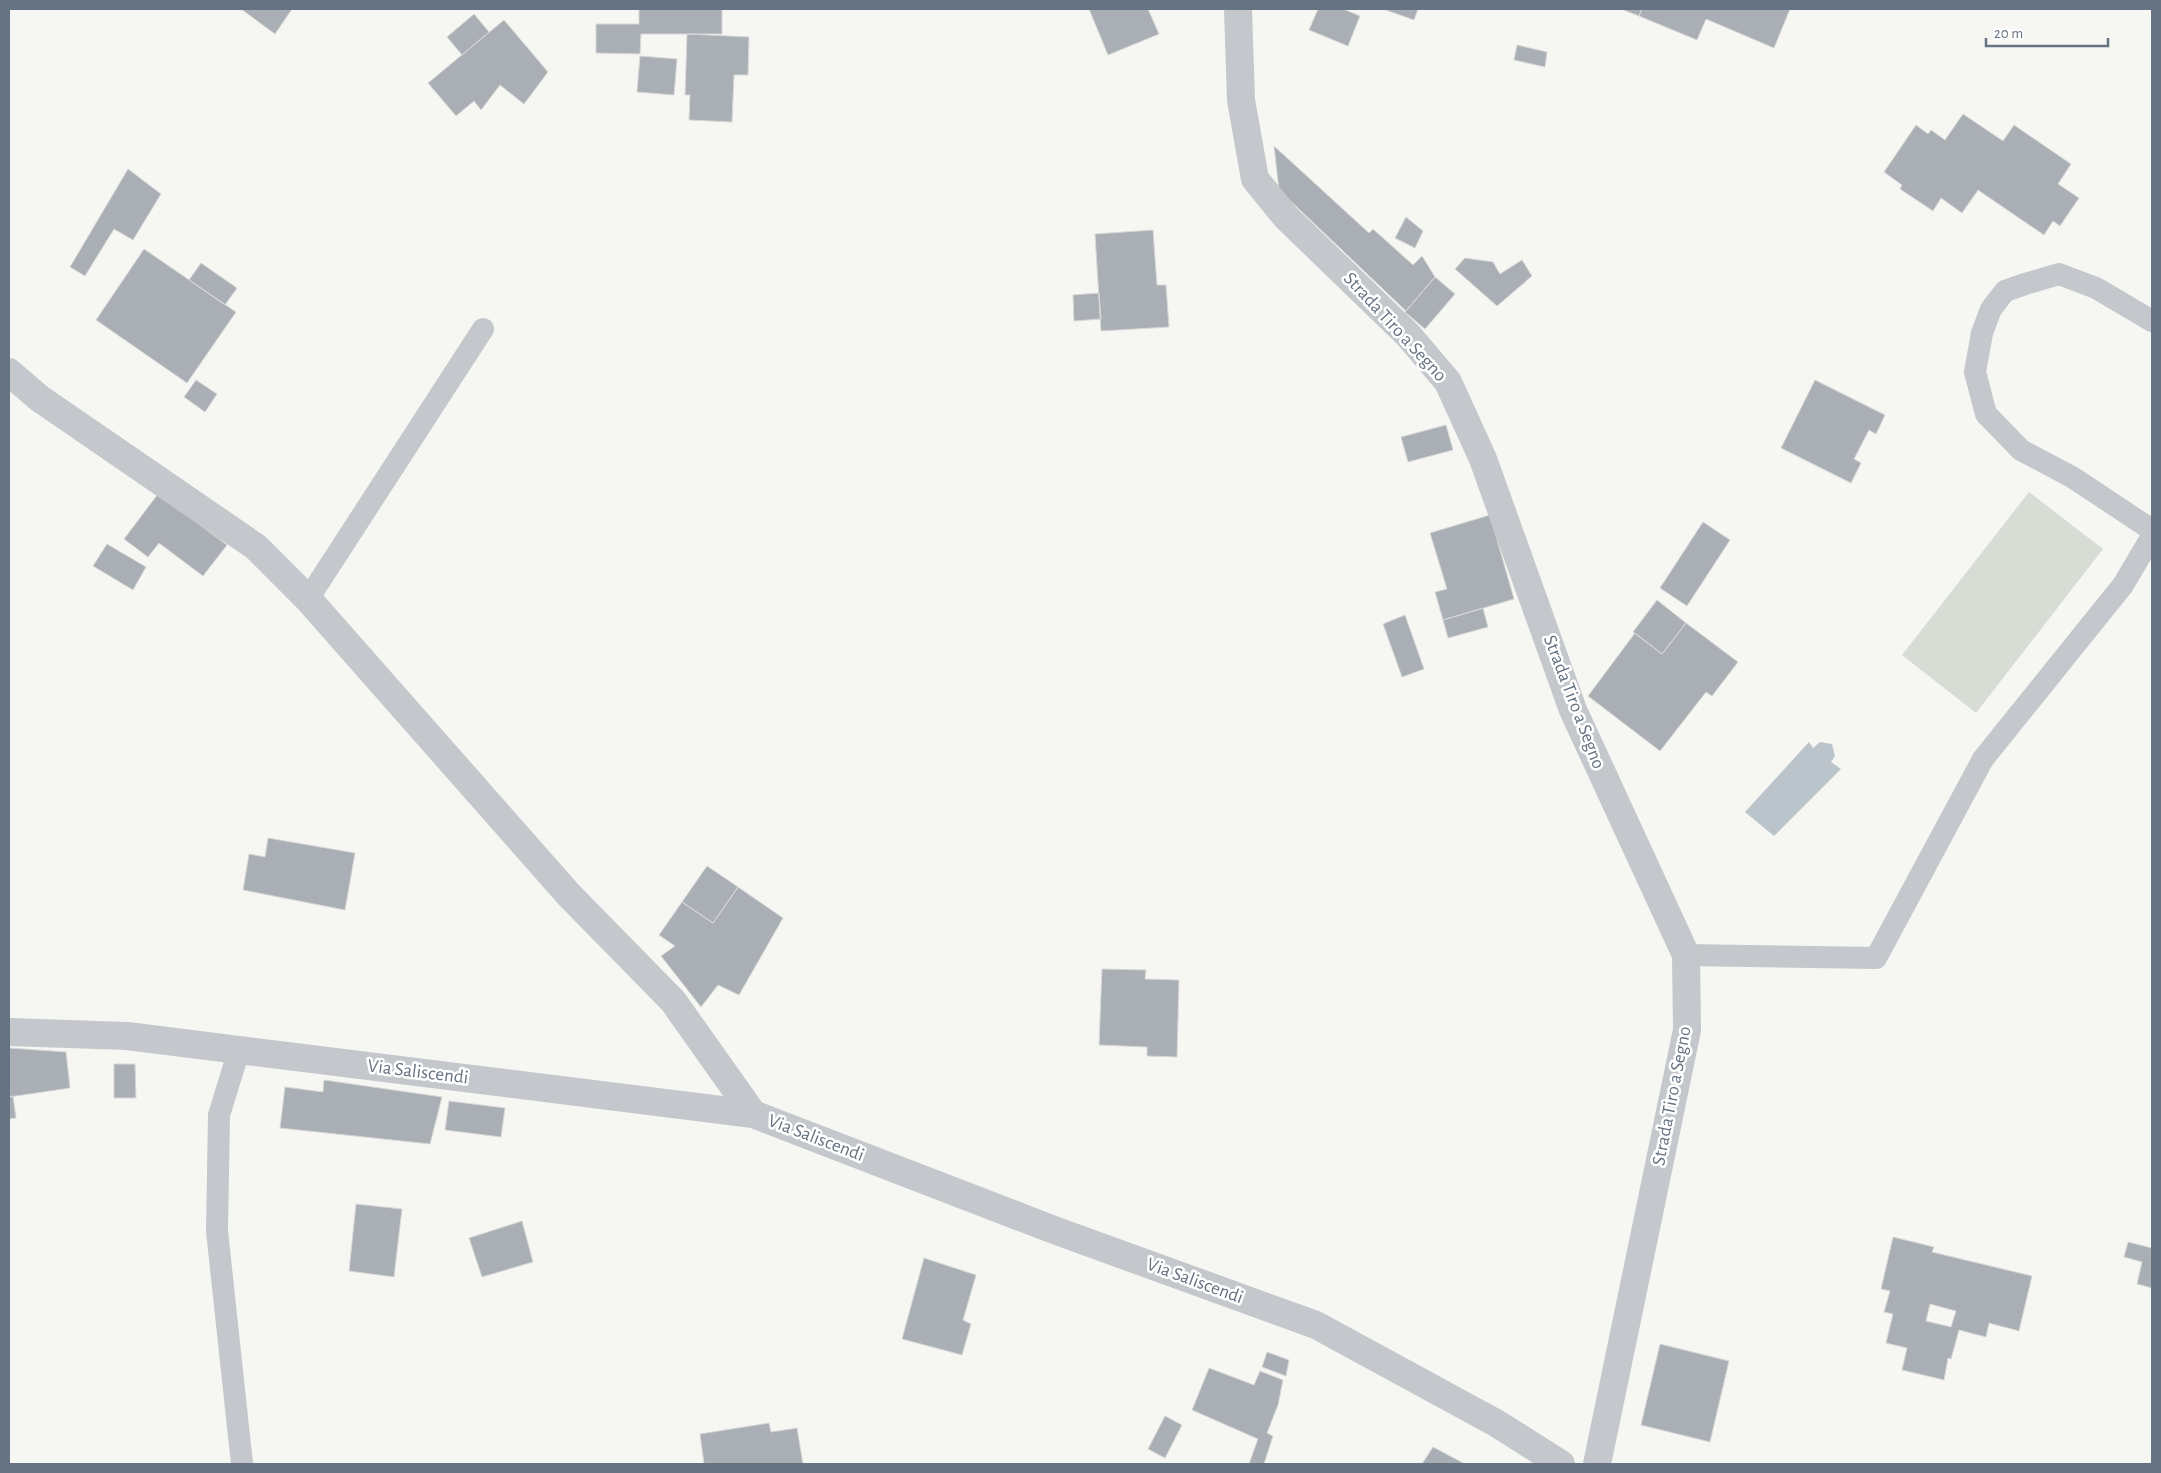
<svg xmlns="http://www.w3.org/2000/svg" width="2161" height="1473" font-family="'Alegreya Sans',sans-serif">
	<rect width="100%" height="100%" fill="#f6f6f3"/>
	<path fill="#d7ddd4" d="M2029,492L2103,549L1976,713L1902,655Z"/>
	<path fill="#bbc4ca" d="M1809,742L1813,748L1820,742L1832,744L1835,756L1831,762L1841,769L1774,836L1745,812Z"/>
	<path fill="#a9afb5" stroke="#d7d8d6" fill-rule="evenodd" d="M241,9H292L275,34Z
		M639,9H722V34H641L640,54L596,53V24H639Z
		M1089,9H1148L1159,34L1108,55Z
		M1318,9H1343L1360,16L1348,46L1309,30Z
		M1383,9H1418L1414,20Z
		M1621,9H1642L1639,16Z
		M1642,9H1790L1774,48L1706,19L1697,40L1639,16Z
		M474,14L489,32L462,55L447,37Z
		M504,20L548,72L524,104L500,85L481,110L474,101L456,116L428,83Z
		M687,34L749,37L748,75H734L732,122L689,120L690,95H685Z
		M1517,45L1547,52L1545,67L1514,60Z
		M640,56L677,59L674,95L637,92Z
		M1963,114L2003,141L2014,125L2071,164L2058,184L2079,198L2060,226L2053,221L2044,235L1978,190L1962,213L1941,198L1933,211L1900,189L1902,185L1884,172L1916,125L1928,134L1931,130L1945,140Z
		M1274,146L1369,233L1373,229L1413,265L1422,256L1435,277L1406,311L1279,190Z
		M128,169L161,194L133,240L114,229L85,276L70,267Z
		M1406,217L1423,231L1415,248L1395,238Z
		M1153,230L1157,285H1166L1169,327L1101,331L1095,234Z
		M144,249L236,312L187,383L96,320Z
		M1465,258L1493,262L1500,274L1522,260L1532,276L1497,306L1455,269Z
		M201,263L237,288L225,305L189,280Z
		M1435,277L1455,294L1425,329L1405,312Z
		M1099,293L1101,319L1074,321L1073,295Z
		M196,380L217,394L205,412L184,397Z
		M1815,380L1885,415L1876,434L1869,430L1854,459L1861,463L1851,483L1781,448Z
		M1446,425L1453,450L1408,462L1401,437Z
		M158,494L227,545L203,576L159,543L148,557L124,539Z
		M1490,515L1514,599L1443,620L1435,592L1447,589L1430,533Z
		M1703,522L1730,540L1687,606L1660,588Z
		M107,544L146,567L133,590L93,566Z
		M1657,600L1686,623L1662,654L1633,632Z
		M1483,608L1488,627L1448,638L1443,620Z
		M1405,615L1424,669L1402,677L1383,624Z
		M1686,623L1738,662L1712,696L1706,692L1660,751L1588,696L1635,633L1662,654Z
		M268,838L355,853L345,910L243,890L249,854L265,857Z
		M707,866L738,887L713,923L682,902Z
		M738,887L783,918L739,995L718,985L701,1007L661,956L675,946L659,935L682,902L713,923Z
		M1102,969L1146,970L1145,979L1179,980L1177,1057L1147,1056V1047L1099,1045Z
		M9,1048L66,1052L70,1088L9,1097Z
		M114,1064H135L136,1098H114Z
		M324,1080L442,1097L430,1144L280,1128L285,1087L323,1092Z
		M13,1096L16,1118L9,1119V1097Z
		M449,1101L505,1108L501,1137L445,1130Z
		M356,1204L402,1209L394,1277L349,1271Z
		M522,1221L533,1262L482,1277L469,1238Z
		M1893,1237L1934,1247L1932,1252L2032,1276L2019,1331L1989,1323L1986,1337L1959,1330L1951,1359L1948,1358L1944,1380L1902,1370L1907,1348L1886,1343L1893,1314L1884,1312L1890,1291L1881,1289ZM1930,1304L1956,1311L1951,1327L1926,1321Z
		M2128,1242L2152,1248V1288L2137,1284L2142,1262L2124,1257Z
		M924,1258L976,1275L963,1320L971,1324L962,1355L902,1339Z
		M1660,1344L1729,1361L1710,1442L1641,1425Z
		M1267,1352L1289,1360L1286,1376L1262,1367Z
		M1209,1368L1254,1385L1260,1371L1283,1380L1278,1405L1267,1433L1273,1436L1264,1464H1249L1258,1439L1192,1410Z
		M1165,1416L1182,1425L1165,1458L1148,1449Z
		M769,1423L771,1432L797,1428L803,1464H704L700,1434Z
		M1433,1447L1465,1464H1422Z"/>
	<g fill="none" stroke-linecap="round" stroke-linejoin="round">
		<path stroke="#c4c7cb" stroke-width="22" d="M2152,321L2096,288L2059,274L2025,284L2005,291L1991,309L1982,333L1975,372L1986,414L2021,450L2072,477L2152,530
			M308,599L483,329
			M1686,955L1876,958L1983,759L2123,585L2152,536
			M239,1050L219,1115L217,1231L242,1464"/>
		<path stroke="#c4c7cb" stroke-width="28" d="M1238,9L1241,100L1255,179L1286,217L1408,335L1448,382L1483,459L1573,710L1686,955L1687,1030L1597,1464
			M9,372L39,398L256,547L308,599L569,895L673,1001L753,1114
			M9,1032L127,1036L753,1114L1054,1230L1316,1325L1496,1423L1561,1464"/>
	</g>
	<g text-anchor="middle" dominant-baseline="central" stroke-width="5" stroke-linejoin="round" paint-order="stroke">
		<g font-size="19" fill="#667383" stroke="#fff">
			<text transform="translate(1395 327) rotate(47)">Strada Tiro a Segno</text>
			<text transform="translate(1574 702) rotate(69)">Strada Tiro a Segno</text>
			<text transform="translate(418 1072) rotate(7)">Via Saliscendi</text>
			<text transform="translate(1672 1096) rotate(-79)">Strada Tiro a Segno</text>
			<text transform="translate(816 1138) rotate(21)">Via Saliscendi</text>
			<text transform="translate(1195 1281) rotate(20)">Via Saliscendi</text>
		</g>
	</g>
	<rect width="2161" height="1473" fill="none" stroke="#667383" stroke-width="20"/>
	<path d="M1986 38v8h122v-8" fill="none" stroke="#667383" stroke-width="2.5"/>
	<text x="1994" y="38" font-size="15" fill="#667383" stroke="#ffffff" stroke-width="4" paint-order="stroke">20 m</text>
</svg>
